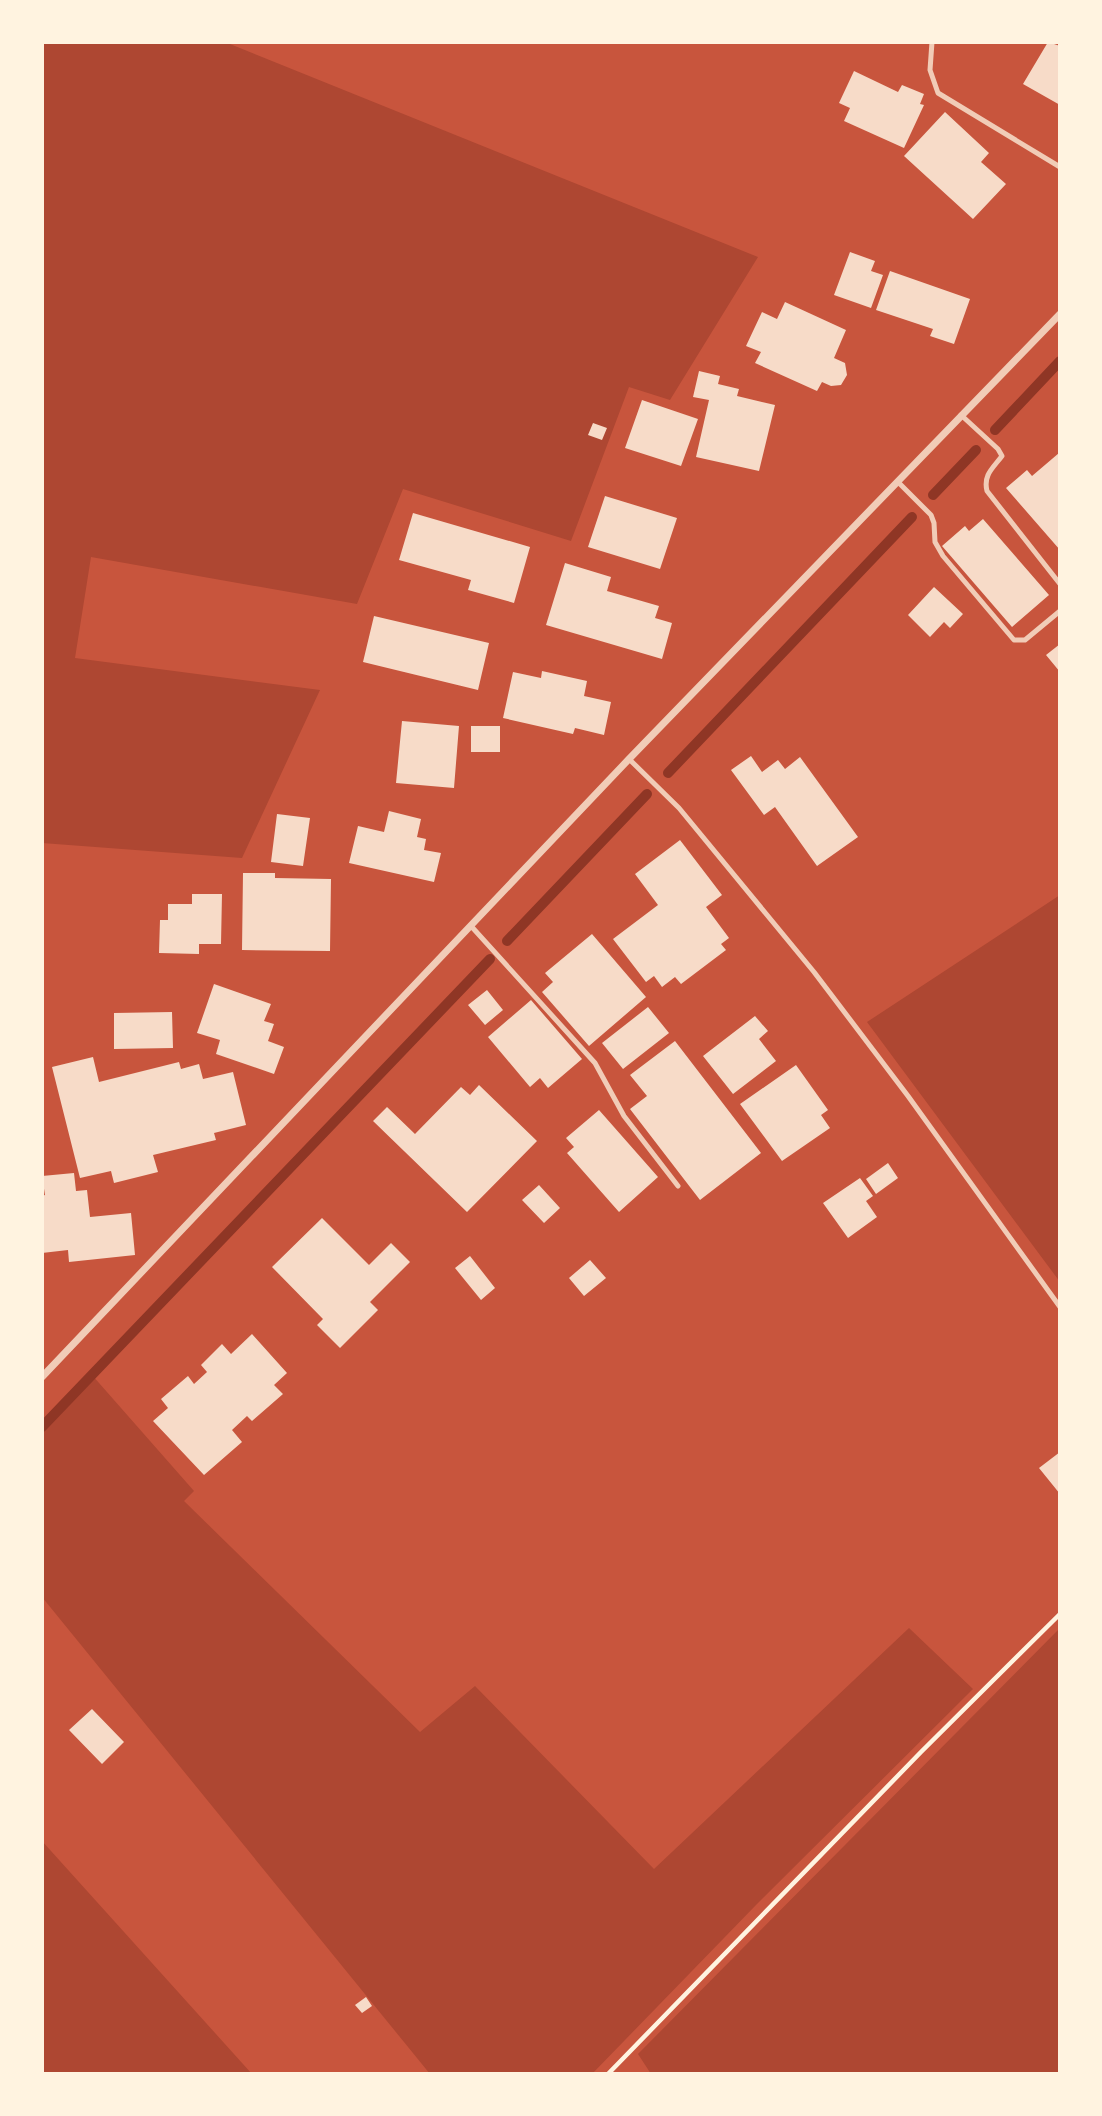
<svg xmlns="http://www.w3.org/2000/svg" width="1102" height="2116" font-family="Overpass,sans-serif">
	<rect width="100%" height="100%" fill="#c8553d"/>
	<path fill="#ae4732" d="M42,42H225L758,257L670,400L629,387L571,541L403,489L357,604L91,557L75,658L320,690L242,858L42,843Z
		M1060,895V1282L867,1022Z
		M92,1375L194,1491L184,1501L420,1732L475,1686L654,1869L909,1628L973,1689L756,1905L592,2074H430L42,1597V1427Z
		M1060,1628V2074H651L638,2054Z
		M42,1841L252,2074H42Z"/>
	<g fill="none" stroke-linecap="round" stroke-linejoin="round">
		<path stroke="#8f3625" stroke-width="10" d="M995,430L1060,361
			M933,495L976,450
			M668,773L912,517
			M507,941L647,794
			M42,1427L490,959"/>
	</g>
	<path fill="#f7dbc8" d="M1048,42L1060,46V105L1023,84Z
		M854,71L898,92L902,85L924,94L920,104L924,105L904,148L844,121L850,108L839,103Z
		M945,112L989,153L981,162L1006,184L973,219L904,156Z
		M850,252L875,261L871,271L883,275L871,308L834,295Z
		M890,271L970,299L954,344L930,336L933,329L876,310Z
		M785,302L846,330L834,358L845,363L847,375L841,385L831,386L822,382L817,391L755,363L761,352L746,346L762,312L777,319Z
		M699,371L720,376L718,384L739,389L737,396L775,405L759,471L696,457L709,400L693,397Z
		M642,400L698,419L681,466L625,448Z
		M593,423L607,428L602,440L588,435Z
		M1059,453L1060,455V550L1006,488L1027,470L1032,476Z
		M605,496L677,518L660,569L588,547Z
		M413,513L530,547L514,603L468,590L471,580L399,560Z
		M983,519L1049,595L1012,627L942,546L965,526L969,531Z
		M565,563L611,577L607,591L659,606L655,618L672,623L662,659L546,625Z
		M934,587L963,614L950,628L944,622L930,637L908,615Z
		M374,616L489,643L478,690L363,662Z
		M1060,644V672L1046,655Z
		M542,671L587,681L584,696L611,702L604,735L575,728L573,734L503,718L513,672L541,678Z
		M402,721L459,726L454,788L396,783Z
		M471,726H500V752H471Z
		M751,756L762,772L778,760L785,769L800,757L858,837L817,866L775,807L764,815L731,770Z
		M389,811L421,819L417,837L426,839L424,850L441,853L434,882L349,863L358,826L384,832Z
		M277,814L310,818L303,866L271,862Z
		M680,840L722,895L706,907L729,938L721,944L726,950L681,984L675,977L662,987L654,976L646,982L613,939L658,905L635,874Z
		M243,873H275V878L331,879L330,951L242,950Z
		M192,894H222L221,944H199V954L159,953L160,920H168V904H192Z
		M592,934L646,997L589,1046L542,992L553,982L545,973Z
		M214,984L271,1004L264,1021L274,1024L268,1041L284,1047L274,1074L216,1054L220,1040L197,1033Z
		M487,990L503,1010L485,1025L468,1005Z
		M531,1000L582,1059L548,1088L540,1078L530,1087L488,1037Z
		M648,1007L669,1033L623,1069L602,1043Z
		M172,1012L173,1048L114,1049V1013Z
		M755,1016L768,1031L759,1039L776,1061L733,1094L703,1056Z
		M675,1041L761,1153L700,1200L630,1109L647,1096L630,1075Z
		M93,1057L99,1082L179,1062L181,1069L199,1064L203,1079L233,1072L246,1125L214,1133L216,1140L153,1155L158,1172L114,1183L111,1171L80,1178L52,1067Z
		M796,1065L828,1110L821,1115L830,1128L782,1161L740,1104Z
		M479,1085L537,1141L467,1212L373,1121L387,1107L415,1134L461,1087L470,1095Z
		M599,1110L658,1177L619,1212L567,1153L574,1147L566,1138Z
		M888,1163L898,1178L876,1194L866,1179Z
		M74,1173L76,1191L87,1190L90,1217L131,1213L135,1255L69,1262L68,1250L42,1253V1196L45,1195L42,1176Z
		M860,1178L873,1196L866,1201L877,1217L848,1238L823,1203Z
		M539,1185L560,1208L544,1223L522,1200Z
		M322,1218L369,1265L391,1243L410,1262L370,1302L378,1310L340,1348L317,1325L323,1319L272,1267Z
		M470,1256L495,1288L481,1300L455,1268Z
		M590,1260L606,1278L584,1296L569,1278Z
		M252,1334L287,1373L274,1385L283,1394L252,1421L247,1416L232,1430L242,1442L204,1475L153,1421L168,1408L161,1399L188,1376L194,1384L207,1372L201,1365L222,1344L231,1354Z
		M1060,1452V1494L1039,1468Z
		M92,1709L124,1742L102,1764L69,1730Z
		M366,1997L372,2006L362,2013L355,2005Z"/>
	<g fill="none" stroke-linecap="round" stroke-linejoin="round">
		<path stroke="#fff3e0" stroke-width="4.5" d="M608,2074L921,1752L1060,1614"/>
		<path stroke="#f1ccb7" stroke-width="5" d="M932,42L930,70L938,93L1060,167
			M961,415L998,449L1002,456C993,468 983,475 987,491L1060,584
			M898,482L931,515L934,523L935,542L943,556L1014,640H1025L1060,611
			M629,759L679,808L814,972L908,1096L1060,1307
			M471,926L595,1063L624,1116L678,1186"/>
		<path stroke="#f1ccb7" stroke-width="7" d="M42,1377L629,759L1060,314"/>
	</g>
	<rect width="1102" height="2116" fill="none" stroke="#fff3e0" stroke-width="88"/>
</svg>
